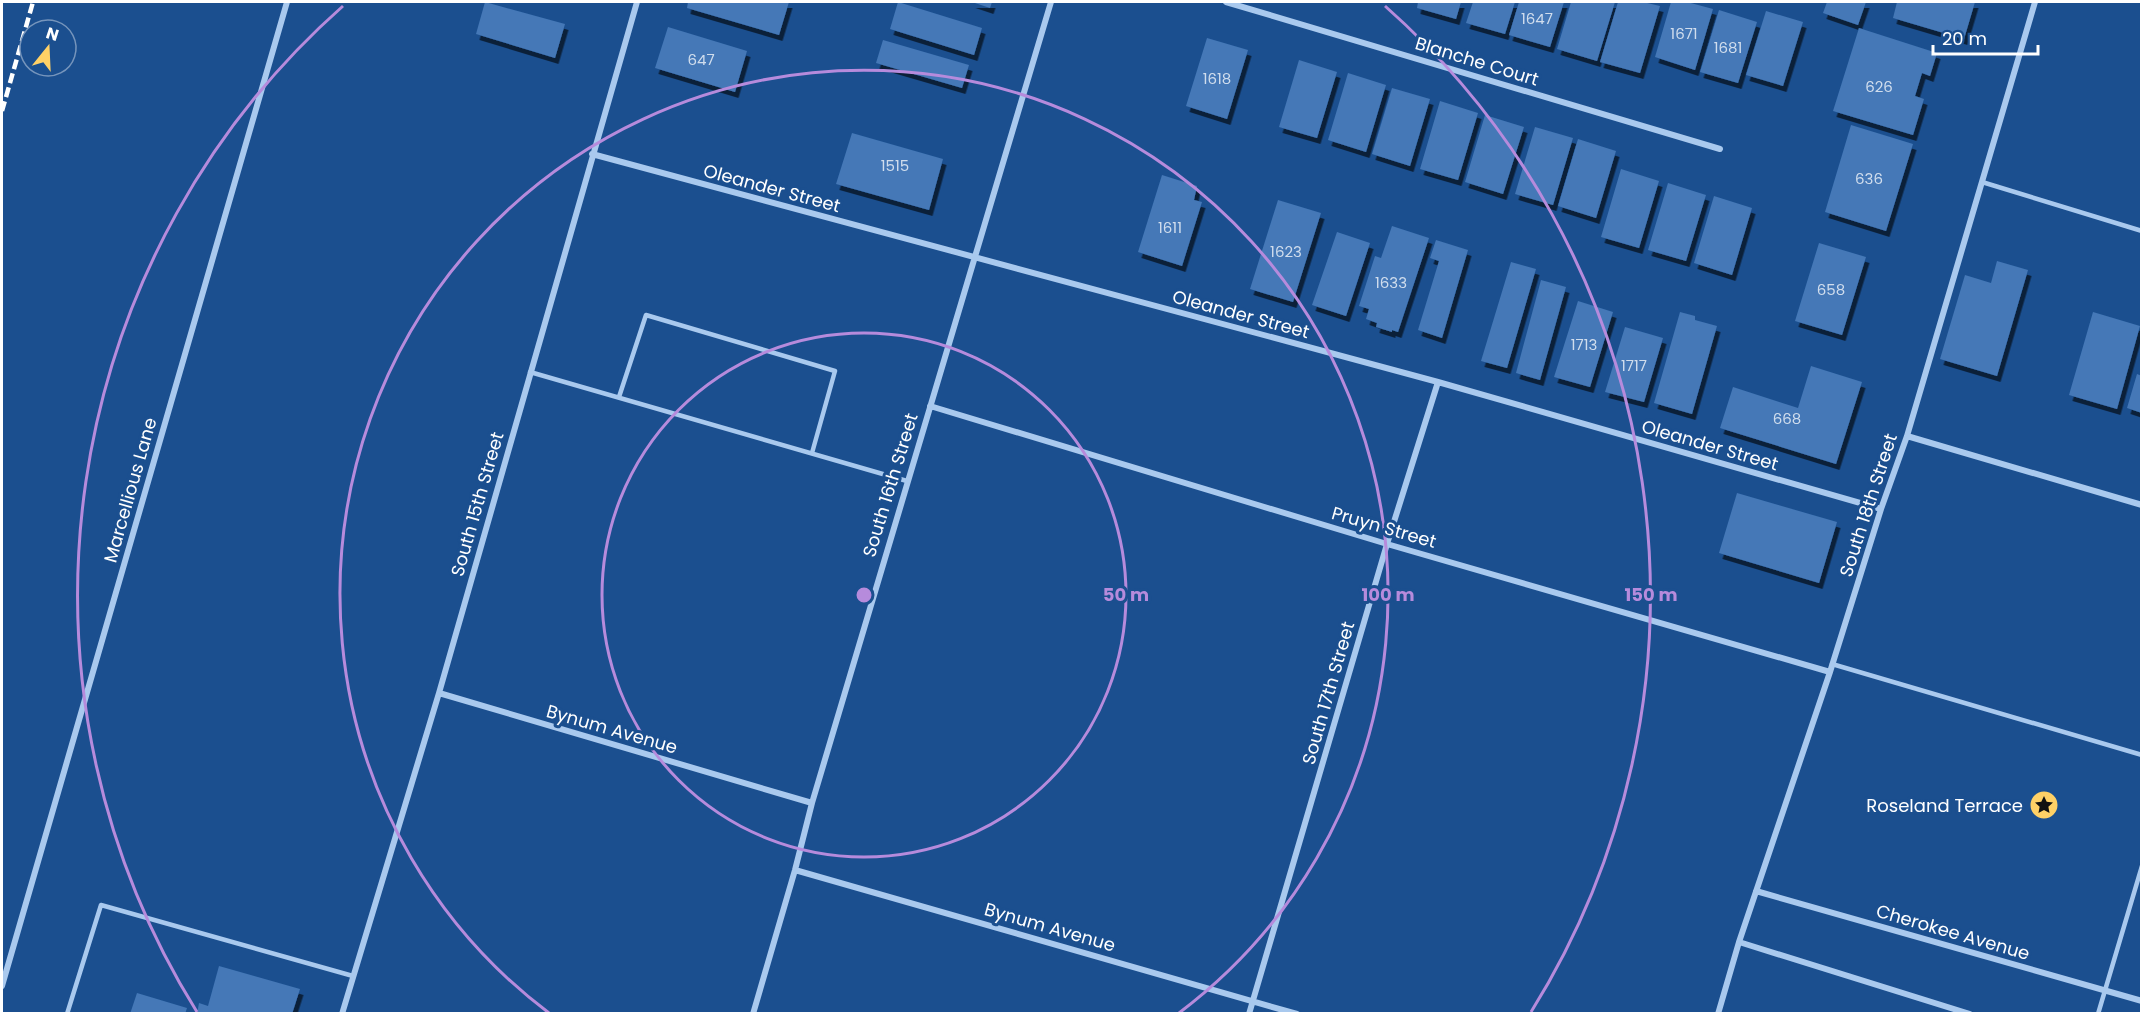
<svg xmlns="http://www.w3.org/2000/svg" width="2143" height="1015" font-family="Poppins,sans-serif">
	<defs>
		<filter id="shadow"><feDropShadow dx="3.5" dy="6" stdDeviation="0" flood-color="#0009"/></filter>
	</defs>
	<rect width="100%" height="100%" fill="#1b4f8f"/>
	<path fill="#4478b7" filter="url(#shadow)" d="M485,2L565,24L555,58L476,34Z
		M688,2H789L779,35L687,8Z
		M898,2L982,28L974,55L890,29Z
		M972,2H992L990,8Z
		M1418,2H1461L1456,19L1417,8Z
		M1473,2H1515L1505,34L1466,23Z
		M1519,2H1564L1550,47L1509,35Z
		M1571,2H1615L1597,61L1557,49Z
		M1618,2H1643L1660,6L1640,73L1600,62Z
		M1671,2H1687L1713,9L1695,70L1655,57Z
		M1827,2H1866L1858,25L1823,13Z
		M1897,2H1975L1964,39L1893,18Z
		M1719,10L1757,22L1738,83L1700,72Z
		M1766,11L1803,22L1783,86L1746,75Z
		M668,27L747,51L735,92L655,68Z
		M1859,28L1937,53L1930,76L1922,73L1915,96L1924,99L1913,135L1833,111Z
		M1207,38L1248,50L1227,119L1186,106Z
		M883,40L969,65L962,88L876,63Z
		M1299,60L1337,72L1317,138L1279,127Z
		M1348,73L1386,85L1366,152L1328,140Z
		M1392,88L1430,99L1410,166L1372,154Z
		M1440,101L1478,113L1458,180L1420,169Z
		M1485,115L1524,127L1503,194L1465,182Z
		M1851,125L1913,144L1886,231L1825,212Z
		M1535,127L1573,138L1553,205L1515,194Z
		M852,133L943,159L929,210L836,184Z
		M1578,139L1616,151L1596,218L1558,206Z
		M1621,169L1659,181L1639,248L1601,237Z
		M1162,175L1197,186L1194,200L1202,202L1182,266L1138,252Z
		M1668,183L1706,195L1686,261L1648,250Z
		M1714,196L1752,208L1732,275L1694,263Z
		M1278,200L1321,213L1293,302L1250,289Z
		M1392,226L1429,238L1398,332L1392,330V332L1376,327L1377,323L1366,319L1369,309L1359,306L1375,256L1381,258Z
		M1337,232L1370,243L1346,316L1312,305Z
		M1436,240L1468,250L1442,338L1418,330L1439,261L1430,258Z
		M1819,243L1866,257L1842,335L1795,321Z
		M1997,261L2028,270L1997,376L1940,359L1965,275L1991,283Z
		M1511,262L1536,269L1507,368L1481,361Z
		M1541,280L1566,287L1540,380L1516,373Z
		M1578,301L1613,312L1590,387L1554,377Z
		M1680,312L1695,316V320L1717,326L1692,414L1654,403Z
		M2093,312L2140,326L2117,409L2069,395Z
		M1625,327L1663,338L1644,402L1605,392Z
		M1811,366L1862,382L1836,464L1720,428L1733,387L1798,408Z
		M2137,374L2142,376V413L2127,408Z
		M1737,493L1837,522L1819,583L1719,553Z
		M219,966L300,989L292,1014H197L199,1003L208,1006Z
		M137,993L187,1008L185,1014H130Z"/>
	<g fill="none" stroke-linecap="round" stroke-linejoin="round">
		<path stroke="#a9c9ee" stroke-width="4.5" d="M1982,182L2142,231
			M530,372L907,481
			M619,397L646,315L835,371L812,453
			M1832,664L2142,755
			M67,1014L101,905L353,976
			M2098,1014L2142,866"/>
		<path stroke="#a9c9ee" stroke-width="6" d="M1226,2L1720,149
			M592,154L1438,382L1881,509
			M930,406L1387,544L1830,672
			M1907,436L2142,505
			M439,693L812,803
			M795,870L1297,1014
			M1756,891L2142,1001
			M1739,942L1970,1014
			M2,986L287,2
			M342,1014L439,693L637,2
			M753,1014L795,870L812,803L1051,2
			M1249,1014L1387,544L1438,382
			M1718,1014L1739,942L1830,672L1881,509L1907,436L2035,2"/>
		<path stroke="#fff" stroke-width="4.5" stroke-dasharray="10 4.5" stroke-linecap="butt" d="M2,111L33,2"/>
	</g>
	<g fill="none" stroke="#b68bdc" stroke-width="3">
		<circle cx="864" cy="595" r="262"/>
		<path d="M549 1013A524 524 0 1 1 1179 1013"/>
		<path d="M197 1012A787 787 0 0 1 343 6M1385 6A787 787 0 0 1 1531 1012"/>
	</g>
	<defs>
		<g id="sight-disc" transform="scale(1.5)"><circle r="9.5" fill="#ffd166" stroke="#1b4f8f"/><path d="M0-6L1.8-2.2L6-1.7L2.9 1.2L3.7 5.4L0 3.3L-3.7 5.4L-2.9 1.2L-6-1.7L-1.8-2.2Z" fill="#111"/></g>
	</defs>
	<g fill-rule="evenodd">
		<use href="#sight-disc" x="2044" y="805"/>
	</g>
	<g text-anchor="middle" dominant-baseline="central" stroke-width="6" stroke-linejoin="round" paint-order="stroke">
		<g font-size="15" fill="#d0dded">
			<text x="1537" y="18">1647</text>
			<text x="1684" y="33">1671</text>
			<text x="1728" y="47">1681</text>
			<text x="701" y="59">647</text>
			<text x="1217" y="78">1618</text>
			<text x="1879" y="86">626</text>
			<text x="895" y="165">1515</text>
			<text x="1869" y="178">636</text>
			<text x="1170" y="227">1611</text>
			<text x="1286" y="251">1623</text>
			<text x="1391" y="282">1633</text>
			<text x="1831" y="289">658</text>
			<text x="1584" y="344">1713</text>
			<text x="1634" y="365">1717</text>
			<text x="1787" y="418">668</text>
		</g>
		<g font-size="18" fill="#fff" stroke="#1b4f8f">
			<text transform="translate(1477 61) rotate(17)">Blanche Court</text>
			<text transform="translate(772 188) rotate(15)">Oleander Street</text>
			<text transform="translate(1241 314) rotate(15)">Oleander Street</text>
			<text transform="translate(1710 445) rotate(16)">Oleander Street</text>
			<text transform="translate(890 485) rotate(-73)">South 16th Street</text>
			<text transform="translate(130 490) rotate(-74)">Marcellious Lane</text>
			<text transform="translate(477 504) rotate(-74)">South 15th Street</text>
			<text transform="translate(1868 505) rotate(-72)">South 18th Street</text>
			<text transform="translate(1384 527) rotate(16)">Pruyn Street</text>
			<text transform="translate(1328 693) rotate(-74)">South 17th Street</text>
			<text transform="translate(612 729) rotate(16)">Bynum Avenue</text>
			<text transform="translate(1050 927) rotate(16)">Bynum Avenue</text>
			<text transform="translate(1953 932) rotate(16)">Cherokee Avenue</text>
		</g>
		<g font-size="18" fill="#fff" stroke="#1b4f8f" text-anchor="end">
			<text x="2023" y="805">Roseland Terrace</text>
		</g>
	</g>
	<circle cx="864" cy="595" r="9" fill="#b68bdc" stroke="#1b4f8f" stroke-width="3"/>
	<g font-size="18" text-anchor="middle" font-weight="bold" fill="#b68bdc" stroke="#1b4f8f" stroke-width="6" stroke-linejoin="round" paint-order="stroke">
		<text x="1126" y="601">50 m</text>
		<text x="1388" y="601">100 m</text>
		<text x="1651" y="601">150 m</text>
	</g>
	<rect width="2143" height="1015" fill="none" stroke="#ffffff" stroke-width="6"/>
	<g transform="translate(48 48) rotate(18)"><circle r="28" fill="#1b4f8f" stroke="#7695bc" stroke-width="1.5"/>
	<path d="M0-4.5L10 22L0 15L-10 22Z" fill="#ffd166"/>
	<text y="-9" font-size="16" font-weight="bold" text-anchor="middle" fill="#ffffff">N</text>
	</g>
	<path d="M1933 45v9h105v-9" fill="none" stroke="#ffffff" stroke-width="3"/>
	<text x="1942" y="45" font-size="18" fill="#ffffff" stroke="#1b4f8f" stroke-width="4.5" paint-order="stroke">20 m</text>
</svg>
